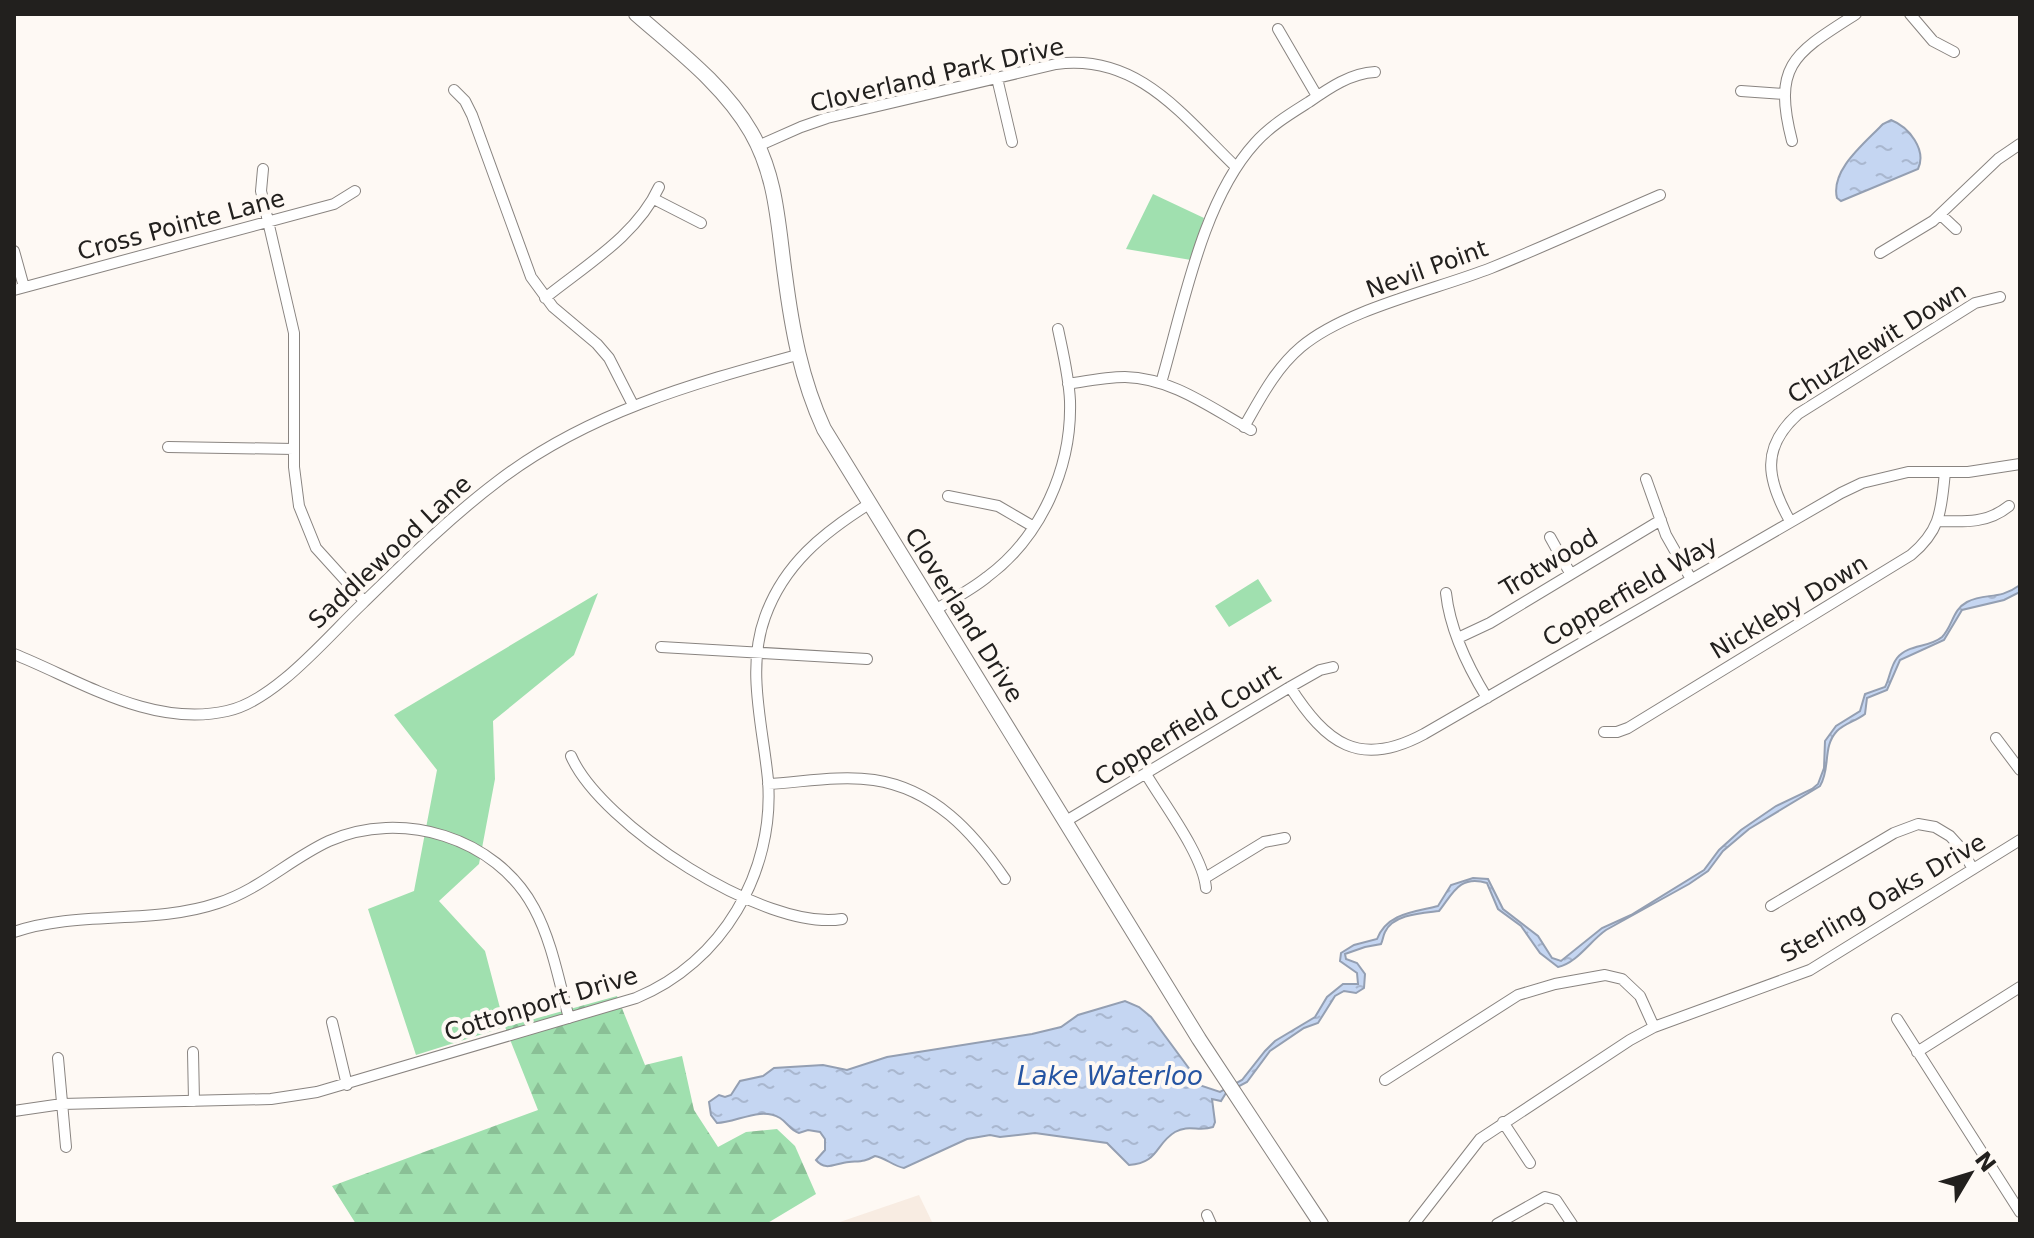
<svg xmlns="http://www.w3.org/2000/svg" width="2034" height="1238" font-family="'DejaVu Sans',sans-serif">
	<defs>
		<pattern id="forest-firs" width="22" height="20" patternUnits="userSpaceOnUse" patternTransform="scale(2)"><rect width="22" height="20" fill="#a0e0af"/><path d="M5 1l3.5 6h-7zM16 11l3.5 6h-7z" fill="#8ac096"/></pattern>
		<pattern id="water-ripples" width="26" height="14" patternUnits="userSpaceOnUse" patternTransform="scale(2)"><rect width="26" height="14" fill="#c5d6f2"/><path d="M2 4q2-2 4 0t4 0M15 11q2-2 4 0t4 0" fill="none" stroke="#a9b7cf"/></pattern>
	</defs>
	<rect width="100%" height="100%" fill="#fef9f4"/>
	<path fill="#f8ece2" d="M919,1195L933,1224H834Z"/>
	<path fill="#a0e0af" d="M1153,194L1204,218L1191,260L1126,249Z
		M1258,579L1272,601L1229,627L1215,606Z
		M598,593L574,655L493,721L495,779L479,864L439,901L485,951L505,1027L416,1055L368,909L414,891L437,770L394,715Z"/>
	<path fill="url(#forest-firs)" d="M617,996L645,1065L682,1056L694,1110L718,1147L746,1132L777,1129L795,1146L816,1194L766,1224H356L332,1186L538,1110L505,1027Z"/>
	<path fill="url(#water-ripples)" stroke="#949fb2" stroke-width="2" d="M1891,120C1909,127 1927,150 1918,169L1841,201L1837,198C1830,170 1865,143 1883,124Z
		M2020,585V592L2004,600L1962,610L1944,640L1900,660L1887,690L1867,698L1865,714C1856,721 1845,723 1837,731C1822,747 1831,768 1820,786L1749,829L1723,851L1708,871L1689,884L1606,930C1590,941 1577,963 1558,967L1540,953L1521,926L1498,909L1487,883C1459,874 1452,895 1439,911C1423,913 1393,914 1385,932C1383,936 1383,940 1381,944L1365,947L1345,954L1346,959L1357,963L1365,974L1364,988L1356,993L1344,991L1335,996L1318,1023L1304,1028L1270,1051L1247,1082L1226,1093L1221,1101L1212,1099L1215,1122L1213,1127C1199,1132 1189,1124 1175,1132C1155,1144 1159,1163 1129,1165L1107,1143L1035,1133L1000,1137L990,1135L967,1139L904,1168C893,1166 886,1158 875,1156C864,1162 861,1161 849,1162C835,1163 826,1172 816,1160L825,1150V1139L820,1132L808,1130L799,1133C790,1130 788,1123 780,1118C760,1106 736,1123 717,1123L711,1115L709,1102L719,1095L725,1097L731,1095L740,1081L763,1076L774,1068L823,1065L847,1070L887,1057L1032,1034L1061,1027L1078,1015L1125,1001L1139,1007L1151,1017L1202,1086L1220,1092L1242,1080L1265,1051L1275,1041L1315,1017L1327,997L1343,984H1358L1357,973L1340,961L1341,953L1354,945L1377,939C1387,913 1414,912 1438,906L1451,885L1473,878L1488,879L1503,909L1538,936L1552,958L1561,961L1602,928L1631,915L1704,870L1719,850L1741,830L1776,806L1812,789L1818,784L1824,768L1825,741L1836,726L1860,711L1865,694L1885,687C1890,678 1890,667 1897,658C1908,644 1929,648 1942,637C1953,626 1952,610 1967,602C1986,592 1998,601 2020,585Z"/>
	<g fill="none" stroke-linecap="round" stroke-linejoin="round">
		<g stroke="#898480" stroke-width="12">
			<path id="minor" d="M1910,14L1933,41L1954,52
				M1278,29L1317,96
				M997,78L1012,142
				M454,90L465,101L472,115L531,277L553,307L597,344L609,358L633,405
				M1741,91L1784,94
				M1792,141C1772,64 1795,53 1856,14
				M758,146L801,127L827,118L1056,64C1138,53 1183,116 1236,167
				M263,169L261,191L294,333V467L299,506L316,548L364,601
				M654,199L701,223
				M1941,215L1956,229
				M14,251L24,287
				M1880,253L1933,221L1998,159L2020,144
				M14,290L334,204L355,191
				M545,298C586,265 637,235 659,187
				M1161,383C1183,308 1202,201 1255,143C1270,126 1290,114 1309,102C1329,88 1351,73 1375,72
				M1068,384C1087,381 1106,377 1125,377C1172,378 1211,408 1251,430
				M1244,427C1260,399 1275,369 1301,347C1346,309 1435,290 1491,268C1548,245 1604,219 1660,195
				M168,447L294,449
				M1646,479L1666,535L1691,579
				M948,496L998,506L1034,527
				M1790,521C1767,480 1760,448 1798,414L1975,303L2000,297
				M1939,521C1966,522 1988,523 2009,506
				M1550,537L1570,573
				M1446,593C1450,630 1468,667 1487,698
				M935,610C953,599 971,590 987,577C1041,537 1072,468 1070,401C1069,377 1063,353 1058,329
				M1458,638L1490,623L1661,520
				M661,647L867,659
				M14,654C81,681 152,728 227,711C275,701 328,636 363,603C406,561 449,518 498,481C587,413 691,384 797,355
				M1290,687C1326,743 1359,769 1424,734L1841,493L1862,483L1908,472H1968L2020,464
				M1604,732H1617L1628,728L1911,555C1942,529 1941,509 1945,472
				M1996,738L2020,770
				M571,756C601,825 766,932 842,919
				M1146,774C1163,803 1203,855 1206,888
				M768,784C803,782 840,775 874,780C934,789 973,832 1005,879
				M1066,821L1290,687L1320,670L1333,667
				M1205,878L1264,842L1285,838
				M1771,906L1894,833L1918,824L1935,827L1950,836L1960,847L1973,869
				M14,932C79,910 153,925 218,903C259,890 290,859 329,841C401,809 496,837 534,908C552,941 559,982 569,1018
				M1897,1019L2020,1212
				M332,1022L347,1085
				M193,1052L194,1101
				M1917,1052L2020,987
				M58,1058L66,1147
				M1385,1080L1518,995L1555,984L1605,975L1622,979L1640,996L1654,1027
				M14,1111L62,1104L271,1099L317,1092L636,998C722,963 775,872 768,780C763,727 746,669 765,617C784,564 823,533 869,504
				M1503,1122L1530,1163
				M1207,1215L1211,1224
				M1414,1224L1480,1139L1630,1040L1654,1027L1810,970L2020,840
				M1497,1224L1545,1197L1556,1200L1572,1224"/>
		</g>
		<g stroke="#898480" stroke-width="16">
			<path id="secondary" d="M636,14C677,50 724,85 751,132C777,177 778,226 785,275C792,329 801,379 824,429L1199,1039L1321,1224"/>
		</g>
		<use href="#minor" stroke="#fff" stroke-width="10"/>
		<use href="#secondary" stroke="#fff" stroke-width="14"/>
	</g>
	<g text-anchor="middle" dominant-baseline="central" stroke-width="8" stroke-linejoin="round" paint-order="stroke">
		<g font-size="24" fill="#22201e" stroke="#fef9f4">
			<text transform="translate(937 75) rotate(-13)">Cloverland Park Drive</text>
			<text transform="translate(181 225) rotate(-15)">Cross Pointe Lane</text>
			<text transform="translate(1427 269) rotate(-20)">Nevil Point</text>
			<text transform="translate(1877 343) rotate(-32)">Chuzzlewit Down</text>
			<text transform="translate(390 552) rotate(-43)">Saddlewood Lane</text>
			<text transform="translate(1549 563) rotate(-31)">Trotwood</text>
			<text transform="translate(1630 591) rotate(-30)">Copperfield Way</text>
			<text transform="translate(1789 607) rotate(-31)">Nickleby Down</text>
			<text transform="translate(964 615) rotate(58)">Cloverland Drive</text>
			<text transform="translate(1188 725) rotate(-31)">Copperfield Court</text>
			<text transform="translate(1883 898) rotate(-30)">Sterling Oaks Drive</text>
			<text transform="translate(541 1004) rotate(-17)">Cottonport Drive</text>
		</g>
		<g font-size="26" font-style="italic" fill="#2554a2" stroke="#fef9f4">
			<text x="1110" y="1076">Lake Waterloo</text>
		</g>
	</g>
	<rect width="2034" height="1238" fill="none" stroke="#22201e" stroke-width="32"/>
	<g transform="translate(1970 1174) rotate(52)" stroke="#fef9f4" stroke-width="6" paint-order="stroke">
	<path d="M0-6L14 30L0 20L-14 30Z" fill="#22201e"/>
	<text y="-12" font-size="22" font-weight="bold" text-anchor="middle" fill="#22201e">N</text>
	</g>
</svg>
